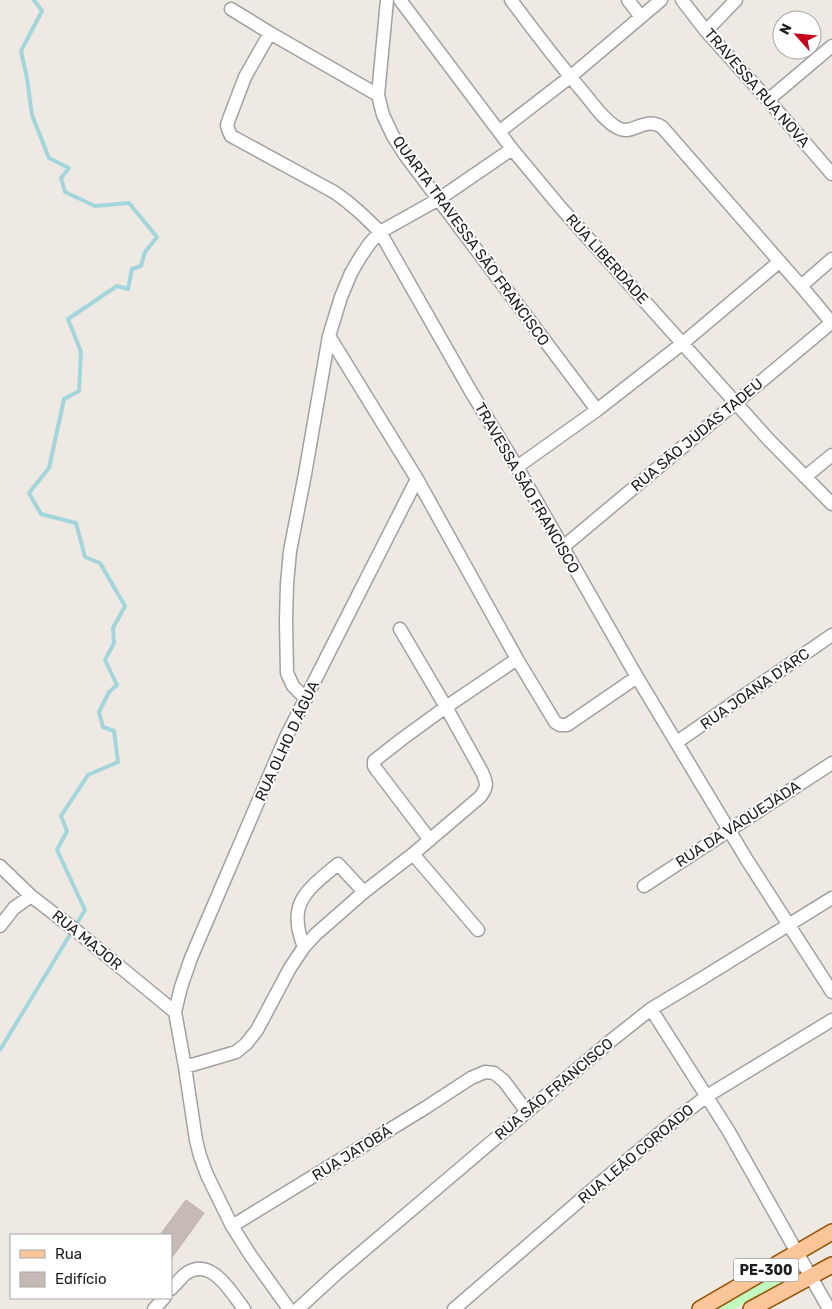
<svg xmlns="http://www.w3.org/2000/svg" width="832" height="1309" font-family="Rubik,sans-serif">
	<rect width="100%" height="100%" fill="#eee9e2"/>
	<path fill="#c1f9bf" d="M792,1260L797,1261L801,1271L799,1275L734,1309H706Z"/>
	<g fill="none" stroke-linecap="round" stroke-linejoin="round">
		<path stroke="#a3d6dc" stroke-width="4" d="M0,1050L85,910L57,850L67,831L61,816L88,775L118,762L114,731L103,727L99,712L109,692L117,685L105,660L114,643L113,628L125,606L100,563L85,557L76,523L41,514L29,493L49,468L64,399L79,391L81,352L68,319L117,286L128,289L132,269L141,266L145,252L157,237L129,203L95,206L65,192L61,178L69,168L49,158L32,115L27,78L21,51L42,11L34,0"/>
	</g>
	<path fill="#c5bab6" stroke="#bfada5" d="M186,1200L204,1213L171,1259V1235H160Z"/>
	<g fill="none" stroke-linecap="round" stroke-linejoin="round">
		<g stroke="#a1a1a1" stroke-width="15">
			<path id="minor" d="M387,0L378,95L383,115L393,136L405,155L597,410
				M400,0L512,149L561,208L769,440L832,504
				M511,0C536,34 561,66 588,98C596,108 606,122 618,128C633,136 643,116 662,127L801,286L832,323
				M628,0L641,17
				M682,0L706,31L768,100L832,174
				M231,9L270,33L378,95
				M706,31L736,0
				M270,33L245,77L229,119L227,125L228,129L231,136L235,138L334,192C352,204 365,217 380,232L470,390L517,467L637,677L747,860L832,992
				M768,100L832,46
				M500,131L570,77L661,0
				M801,286L832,259
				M329,336L417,479L517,659L555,722L560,725H567L637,677
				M517,467L597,410L683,343L779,262
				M805,477L832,455
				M563,547L831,323
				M306,699L293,686L287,673L286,621L287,584L290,551L305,474L329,336L341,297L351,273L361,256L370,243L380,232L439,199L512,149
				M677,742L832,635
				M430,840L376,769L374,766V761L402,739L446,707L517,659
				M413,854L478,930
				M0,866L31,896
				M644,886L832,763
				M0,926L14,908L31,896L74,929L175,1012
				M304,947C286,903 307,890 338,864L364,892
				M651,1009L728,1130L829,1309
				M185,1067L236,1052L246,1044L257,1030L290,968L304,947L316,934L364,892L413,854L480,797C488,787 487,783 482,772L446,707L400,629
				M232,1226L425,1108L471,1078L485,1072L494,1073L504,1081L527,1112
				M171,1289C175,1285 180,1279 184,1275C210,1254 231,1292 244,1309
				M154,1309L164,1298
				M289,1309L251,1256L232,1226L207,1175L200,1156L196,1140L185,1067L175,1012L181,987L191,958L285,739L417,479
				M298,1309L336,1274L608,1043L651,1009L701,979L832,898
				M454,1309L600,1183L678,1118L707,1096L832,1020"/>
		</g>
		<g stroke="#945101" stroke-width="18">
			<path id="major" d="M700,1309L832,1232
				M751,1309L832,1265"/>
		</g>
		<use href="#minor" stroke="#fff" stroke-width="12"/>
		<use href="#major" stroke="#fbc59a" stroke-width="15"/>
	</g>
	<g text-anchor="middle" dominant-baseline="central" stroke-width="4" stroke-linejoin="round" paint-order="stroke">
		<rect fill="#fff" stroke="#616161" stroke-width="1" x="733.5" y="1258.5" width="65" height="23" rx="4"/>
		<g font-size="14" font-weight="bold" fill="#1d1d1d">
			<text x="766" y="1270">PE-300</text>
		</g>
		<g font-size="15" fill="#1d1d1d" stroke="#fff">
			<text transform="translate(757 88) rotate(49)">TRAVESSA RUA NOVA</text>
			<text transform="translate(471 241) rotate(54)">QUARTA TRAVESSA SÃO FRANCISCO</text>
			<text transform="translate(607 259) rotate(48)">RUA LIBERDADE</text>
			<text transform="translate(697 435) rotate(-40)">RUA SÃO JUDAS TADEU</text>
			<text transform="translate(527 488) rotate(60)">TRAVESSA SÃO FRANCISCO</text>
			<text transform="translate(755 689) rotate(-35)">RUA JOANA D'ARC</text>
			<text transform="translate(287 741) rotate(-65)">RUA OLHO D ÁGUA</text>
			<text transform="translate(738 824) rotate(-33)">RUA DA VAQUEJADA</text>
			<text transform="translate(87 940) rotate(39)">RUA MAJOR</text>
			<text transform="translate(554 1089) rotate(-40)">RUA SÃO FRANCISCO</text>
			<text transform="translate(352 1153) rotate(-32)">RUA JATOBÁ</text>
			<text transform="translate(636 1154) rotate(-40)">RUA LEÃO COROADO</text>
		</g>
	</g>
	<rect x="10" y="1234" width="162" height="65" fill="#ffffff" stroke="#a5a5a5"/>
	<rect x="20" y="1250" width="25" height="8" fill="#fbc59a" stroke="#a5a5a5"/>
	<text x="55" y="1259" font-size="15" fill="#1d1d1d">Rua</text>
	<rect x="20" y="1272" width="25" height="15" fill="#c5bab6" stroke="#a5a5a5"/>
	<text x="55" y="1284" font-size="15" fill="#1d1d1d">Edifício</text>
	<g transform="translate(797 35) rotate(297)"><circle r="24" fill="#ffffff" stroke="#a5a5a5"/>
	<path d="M0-4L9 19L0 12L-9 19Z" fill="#c8011a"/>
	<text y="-8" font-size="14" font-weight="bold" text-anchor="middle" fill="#1d1d1d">N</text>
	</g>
</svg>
